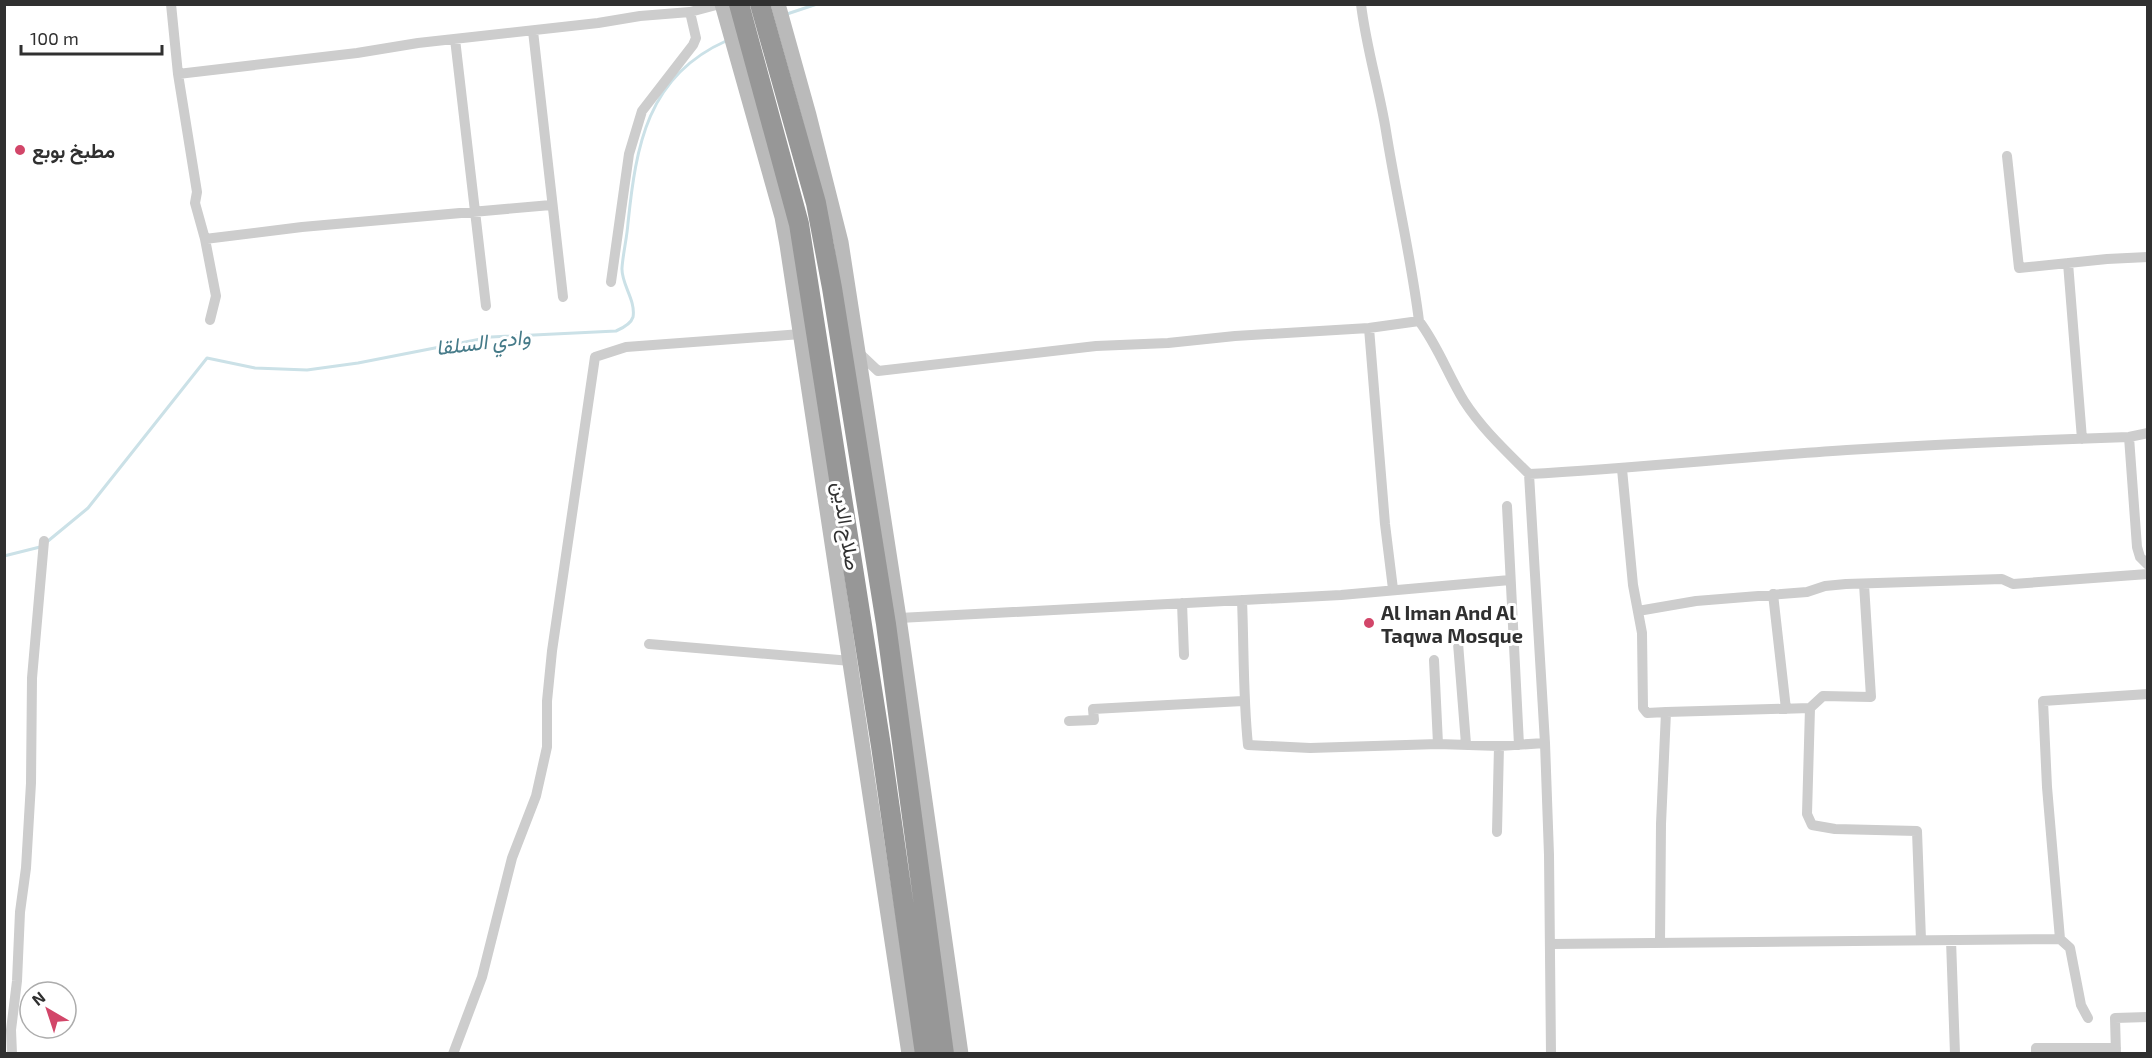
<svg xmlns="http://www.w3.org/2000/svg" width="2152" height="1058" font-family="'Exo 2',Vazirmatn,sans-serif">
	<rect width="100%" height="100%" fill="#fff"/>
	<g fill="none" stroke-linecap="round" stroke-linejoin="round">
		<path stroke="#cbe1e7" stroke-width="3" d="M787,14L817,4
			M48,541L88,508L207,358L255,368L307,370L358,363L491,337L616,331C623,328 631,324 633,317C636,300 621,284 622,268C623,253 627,238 628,223C636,146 647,76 726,41
			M4,556L40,547"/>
		<path stroke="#cdcdcd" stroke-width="10" d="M171,4L178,74L197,192L195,203L205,239L216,296L210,320
			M1361,4C1366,47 1379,88 1386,131C1396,194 1411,257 1419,321
			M533,31L563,297
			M455,39L486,306
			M178,74L357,53L418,43L598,23L640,16L690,12L720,4
			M2007,156L2019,268L2107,259L2148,257
			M205,239L302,227L551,205
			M2068,263L2082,439
			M611,282L629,154L642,111L693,45L696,38L690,12
			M1369,328L1385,524L1393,589
			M859,353L878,371L1096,346L1168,343L1235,336L1369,328L1419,321C1438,346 1448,375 1464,401C1482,429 1506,451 1529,474C1635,468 1741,457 1847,450C1941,444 2035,440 2129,437L2148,433
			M2129,437L2137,547L2140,557L2148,565
			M1622,469L1633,585L1642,633L1643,708L1647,713L1666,712L1661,824L1660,943
			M1529,474L1545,743L1549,855L1551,1054
			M1507,506L1519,745
			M1773,594L1786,709
			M1242,600C1244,649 1243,697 1248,745L1310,748L1438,744L1499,746L1545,743
			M1182,603L1184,655
			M1638,611L1696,601L1807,592L1825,586L1846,584L2002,579L2013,584L2148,574
			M899,618L1341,595L1510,580
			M1458,643L1466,744
			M649,644L851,661
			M1434,660L1438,744
			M1810,708L1807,814L1812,825L1835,829L1917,831L1921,940
			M1666,712L1810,708L1823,696L1871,697L1864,584
			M1069,721L1094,720L1093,709L1243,701
			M1497,832L1499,746
			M2060,939L2047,787L2043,701L2148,694
			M1951,940L1955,1054
			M1551,944L2060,939L2070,948L2081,1005L2088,1018
			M12,1054L11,1030L17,981L20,912L26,868L31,783L32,678L44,541
			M453,1054L482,977L512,858L536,796L547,747V701L552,651L595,357L626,347L801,334
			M2036,1054V1048H2116
			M2116,1054L2115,1018L2148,1017"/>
		<path stroke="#bababa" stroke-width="15" d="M722,4L782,217L787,245L909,1054
			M778,4L809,115L841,242L899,618L961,1054"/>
		<path stroke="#979797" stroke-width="20" d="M739,4L799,224L881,746L925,1054
			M760,4L816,203L832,288L886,624L944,1054"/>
	</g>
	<g fill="#d24669" stroke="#fff" stroke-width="2">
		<circle cx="20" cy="150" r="6"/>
		<circle cx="1369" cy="623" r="6"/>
	</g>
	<g text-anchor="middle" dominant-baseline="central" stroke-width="6" stroke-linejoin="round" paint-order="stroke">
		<g font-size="20" font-weight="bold" fill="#303030" stroke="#fff" text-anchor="start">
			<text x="32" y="150">مطبخ بوبع</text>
			<text x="1381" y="612">Al Iman And Al<tspan x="1381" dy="23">Taqwa Mosque</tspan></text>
		</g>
		<g font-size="20" fill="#303030" stroke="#fff">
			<text transform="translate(847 526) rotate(81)">صلاح الدين</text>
		</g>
		<g font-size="21" font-style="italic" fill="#467b89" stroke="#fff">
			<text transform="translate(483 341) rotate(-7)">وادي السلقا</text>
		</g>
	</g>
	<rect width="2152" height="1058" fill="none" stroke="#303030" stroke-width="12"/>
	<g transform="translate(48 1010) rotate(321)"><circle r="28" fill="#ffffff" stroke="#acacac" stroke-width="1.5"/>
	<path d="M0-4.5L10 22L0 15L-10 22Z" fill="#d24669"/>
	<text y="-9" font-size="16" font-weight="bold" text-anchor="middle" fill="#303030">N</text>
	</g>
	<path d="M21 45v9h141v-9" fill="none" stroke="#303030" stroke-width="3"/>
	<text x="30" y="45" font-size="18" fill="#303030" stroke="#ffffff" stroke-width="4.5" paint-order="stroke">100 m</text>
</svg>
